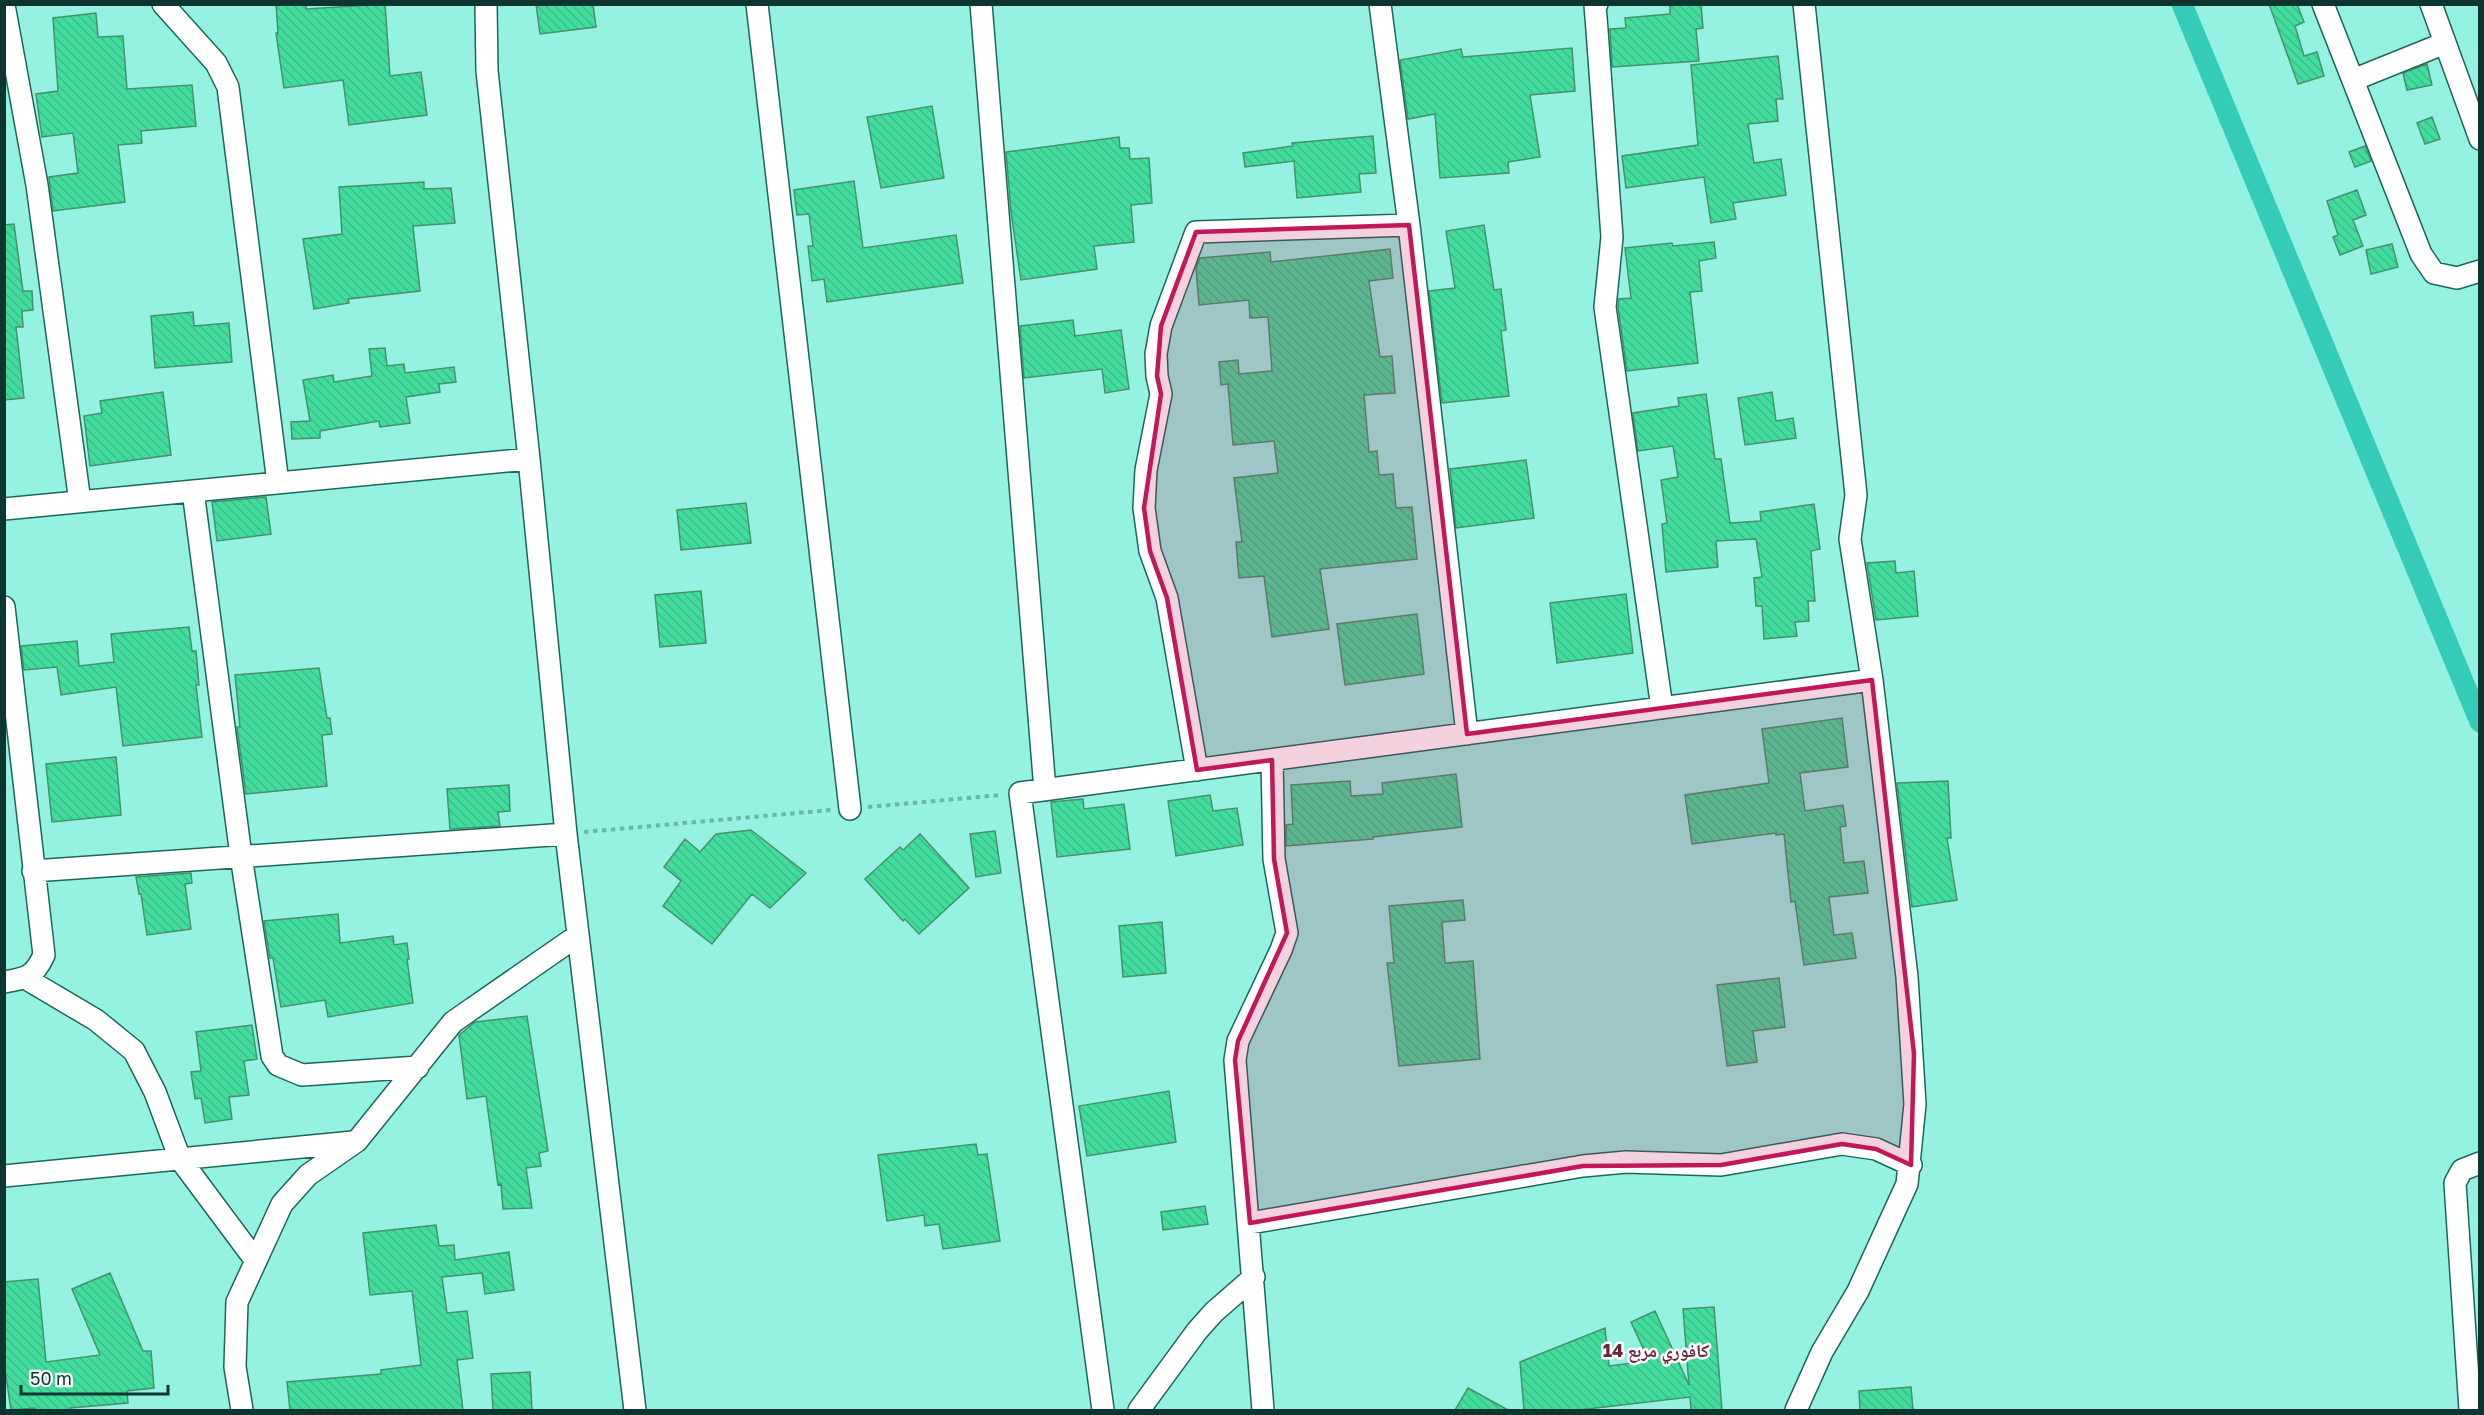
<svg xmlns="http://www.w3.org/2000/svg" width="2484" height="1415" font-family="'Golos Text','Noto Naskh Arabic',sans-serif">
	<defs>
		<pattern id="building-back-hatch" width="6" height="6" patternUnits="userSpaceOnUse" patternTransform="scale(1.5)"><rect width="6" height="6" fill="#42dd9d"/><path d="M-1 5l2 2M0 0l6 6M5-1l2 2" fill="none" stroke="#39be88"/></pattern>
	</defs>
	<rect width="100%" height="100%" fill="#95f2e2"/>
	<g fill="none" stroke-linecap="round" stroke-linejoin="round">
		<path stroke="#34ccb7" stroke-width="21" d="M2182,4L2480,722"/>
	</g>
	<path fill="url(#building-back-hatch)" stroke="#46906d" stroke-width="1.5" d="M276,4H306V9L385,4L390,76L421,72L427,115L349,125L343,80L284,88L276,33H278Z
		M536,4H593L596,27L540,34Z
		M1670,4H1701L1703,28L1696,29L1699,61L1612,67L1610,29L1626,28L1625,18L1670,14Z
		M2269,4H2297L2304,22L2295,26L2304,56L2317,52L2324,76L2298,84Z
		M96,13L98,37L123,36L127,89L192,85L196,126L141,131L142,143L118,145L125,202L53,211L49,177L78,173L73,133L42,137L36,94L58,91L53,18Z
		M1572,48L1575,91L1530,95L1540,157L1508,162L1509,173L1440,178L1435,114L1408,119L1400,60L1461,49L1463,57Z
		M1778,56L1783,99H1776L1778,121L1748,124L1754,163L1781,159L1786,195L1733,203L1736,219L1711,223L1704,177L1626,188L1622,156L1698,145L1691,65Z
		M2427,64L2432,85L2407,90L2403,73Z
		M932,106L944,178L881,188L867,117Z
		M2432,117L2440,139L2425,144L2417,123Z
		M1373,136L1376,173L1359,174L1361,192L1297,198L1294,161L1245,167L1243,153L1293,146L1292,143Z
		M1119,137L1120,148H1129L1130,159L1149,158L1152,203L1131,205L1134,242L1094,246L1097,269L1021,280L1011,212L1006,152Z
		M2365,146L2371,161L2355,167L2349,152Z
		M854,181L863,248L956,235L963,283L827,302L824,279L812,281L808,246H813L809,214L797,215L794,190Z
		M424,182V189L451,188L455,223L413,226L420,291L348,299L349,303L314,309L303,239L342,234L339,187Z
		M2357,190L2366,215L2353,220L2363,246L2340,255L2333,237L2338,235L2327,201Z
		M14,224L23,291H32L33,310L22,311L23,327H16L24,398L4,400V225Z
		M1484,225L1494,290L1501,289L1506,330L1501,331L1509,396L1442,403L1429,291L1455,288L1446,231Z
		M1714,242L1716,258L1699,261L1702,291L1690,292L1698,363L1627,371L1618,307L1619,299L1631,298L1625,248L1672,243L1673,246Z
		M2392,244L2398,267L2371,274L2366,250Z
		M1390,249L1393,278L1369,281L1380,357L1392,356L1395,393L1364,395L1369,452L1377,451L1379,475L1393,474L1396,508L1412,507L1417,559L1320,569L1329,629L1272,637L1264,576L1239,578L1236,542H1242L1234,478L1278,473L1274,441L1233,445L1228,384L1221,385L1219,362L1238,360L1239,374L1272,371L1268,317L1250,318L1249,300L1199,305L1196,268L1200,258L1270,252L1271,262Z
		M193,312L194,326L229,323L232,362L155,368L151,316Z
		M1073,320L1075,336L1121,330L1129,389L1105,393L1102,369L1024,378L1020,326Z
		M385,348L387,366L404,364L405,373L454,367L456,382L439,384L440,392L406,397L410,423L380,427L379,421L320,431V438L292,439L291,422L310,421L303,380L333,375L334,382L372,376L369,349Z
		M163,392L171,455L90,466L84,416L102,413L100,401Z
		M1772,392L1776,421L1793,418L1796,438L1745,445L1738,398Z
		M1706,394L1715,459H1721L1730,523L1761,521L1760,512L1814,504L1820,549L1811,551L1815,601H1808L1809,621L1795,622L1797,636L1764,639L1762,606H1756L1754,578L1762,577L1756,539L1716,541L1718,567L1666,572L1662,524L1667,523L1661,480L1678,477L1673,446L1638,451L1633,413L1679,406L1678,398Z
		M1526,460L1534,518L1456,528L1450,469Z
		M266,497L271,534L217,541L212,502Z
		M746,503L751,543L681,550L677,510Z
		M1895,561L1896,573L1914,571L1918,616L1876,620L1867,563Z
		M701,591L706,643L660,647L655,595Z
		M1626,594L1633,653L1557,663L1550,603Z
		M1417,614L1424,674L1345,685L1337,624Z
		M189,627L192,651H196L199,685H196L202,737L123,746L116,687L61,695L57,667L24,670L21,646L77,641L79,666L114,662L111,634Z
		M319,668L327,718H330L332,734L322,735L327,786L246,794L237,727H240L235,675Z
		M1842,718L1848,767L1800,773L1805,811L1843,805L1846,826L1840,827L1844,863L1864,861L1868,893L1829,897L1834,935L1852,933L1856,958L1804,965L1795,901L1791,902L1784,834L1776,835V833L1692,844L1685,795L1769,783L1762,729Z
		M116,757L121,815L52,822L46,764Z
		M1456,774L1462,827L1373,837V839L1286,846V825L1293,824L1291,785L1350,781L1351,796L1383,794L1382,783Z
		M1948,781L1951,838H1947L1957,900L1912,907L1897,783Z
		M509,785L510,811L498,812L500,826L450,829L447,789Z
		M1210,795L1213,811L1237,808L1243,845L1176,856L1168,801Z
		M1083,799L1084,809L1124,804L1130,849L1057,857L1051,802Z
		M751,830L806,873L770,908L752,894L712,944L663,906L681,881L664,867L685,839L700,852L716,834Z
		M995,831L1001,873L976,877L970,834Z
		M920,834L969,888L919,934L905,919L903,921L865,879L900,847L903,850Z
		M191,873L192,883L185,884L191,929L147,935L141,894H139L136,877Z
		M1463,900L1465,920L1442,922L1445,963L1473,961L1480,1059L1399,1066L1387,963H1394L1389,906Z
		M338,914L340,943L393,936L394,945L407,943L409,959H407L413,1003L328,1017L325,1000L281,1007L273,958H270L264,921Z
		M1162,922L1166,973L1123,977L1119,926Z
		M1779,978L1785,1027L1753,1031L1757,1062L1727,1066L1717,985Z
		M527,1016L548,1151L539,1153L541,1166L526,1168L532,1208L503,1209L501,1184L498,1185L486,1096L467,1099L459,1035L475,1022Z
		M252,1025L257,1059L244,1061L249,1095L229,1097L232,1119L205,1123L201,1098L195,1099L191,1072L201,1071L196,1032Z
		M1169,1091L1176,1142L1087,1156L1079,1106Z
		M976,1144L978,1155L987,1154L1000,1241L943,1249L939,1224L925,1226L924,1215L887,1221L878,1155Z
		M1205,1206L1208,1224L1163,1230L1161,1212Z
		M436,1225L439,1246L454,1245L455,1260L509,1252L514,1290L485,1294L482,1273L442,1277L447,1313L467,1311L473,1358L457,1360L463,1410H290L287,1382L381,1374V1370L421,1365L412,1291L370,1295L363,1233Z
		M110,1273L143,1351H151L154,1388L127,1391L128,1403L70,1408L71,1410H35V1408L11,1410L4,1363V1282L38,1279L46,1362L100,1355L72,1289Z
		M1714,1307L1722,1410H1691L1690,1397L1579,1410H1524L1520,1362L1605,1328L1609,1366L1649,1361L1631,1322L1655,1311L1689,1385L1683,1309Z
		M530,1372L532,1410H493L491,1374Z
		M1911,1387L1913,1410H1860L1859,1391Z
		M1468,1388L1508,1410H1455Z"/>
	<g fill="none" stroke-linecap="round" stroke-linejoin="round">
		<g stroke="#1c675c" stroke-width="24">
			<path id="minor" d="M163,4L216,63L228,87L278,483
				M486,4L487,71L529,459L566,834L635,1410
				M757,4L850,809
				M981,4L1045,790
				M1380,4L1409,225L1467,734
				M1597,4L1595,5L1597,30L1612,237L1605,307L1662,708
				M2323,4L2421,254L2434,273L2457,278L2480,271
				M2431,4L2480,139
				M4,5L37,185L80,502
				M2353,80L2445,43
				M193,491L241,856L272,1056L278,1065L302,1075L418,1067
				M4,509L529,459
				M4,607L44,955C34,977 27,978 4,982
				M1197,770L1167,598L1150,551L1144,508L1146,470L1161,394L1157,376L1156,354L1161,326L1196,232L1409,225
				M33,871L566,834
				M25,978L96,1020L134,1051L155,1092L180,1159L256,1261
				M4,1176L353,1142
				M1250,1223L1583,1166L1626,1162L1721,1165L1842,1144L1876,1149L1911,1165
				M242,1410L235,1367L237,1302L282,1204L308,1175L357,1141L453,1022L577,936
				M1103,1410L1020,793L1872,680
				M1139,1410L1197,1331L1214,1312L1254,1277
				M1263,1410L1235,1060L1238,1041L1281,950L1287,933L1274,859L1272,760
				M1796,1410L1822,1352L1858,1291L1907,1184L1915,1104L1907,977L1872,680L1850,539L1856,495L1804,4
				M2470,1410L2455,1183L2462,1170L2480,1163"/>
		</g>
		<path stroke="#6ab6a9" stroke-width="4" stroke-dasharray="4.5 4.5" stroke-linecap="butt" d="M868,807L1001,795
			M584,832L831,810"/>
		<use href="#minor" stroke="#fff" stroke-width="21"/>
	</g>
	<path fill="#c2185b" fill-opacity="0.2" stroke="#c2185b" stroke-width="4.5" stroke-linejoin="round" d="M1409,225L1467,734L1872,680L1914,1054L1911,1165L1876,1149L1842,1144L1721,1165L1583,1166L1250,1223L1235,1060L1238,1041L1287,933L1274,859L1272,760L1197,770L1167,598L1150,551L1144,508L1161,394L1157,376L1161,326L1196,232Z"/>
	<g text-anchor="middle" dominant-baseline="central" stroke-width="5" stroke-linejoin="round" paint-order="stroke">
		<g font-size="18" font-weight="bold" fill="#69263d" stroke="#fff">
			<text x="1656" y="1350">كافوري مربع 14</text>
		</g>
	</g>
	<rect width="2484" height="1415" fill="none" stroke="#0d3630" stroke-width="12"/>
	<path d="M21 1385v9h147v-9" fill="none" stroke="#0d3630" stroke-width="3"/>
	<text x="30" y="1385" font-size="18" fill="#0d3630" stroke="#ffffff" stroke-width="4.5" paint-order="stroke">50 m</text>
</svg>
